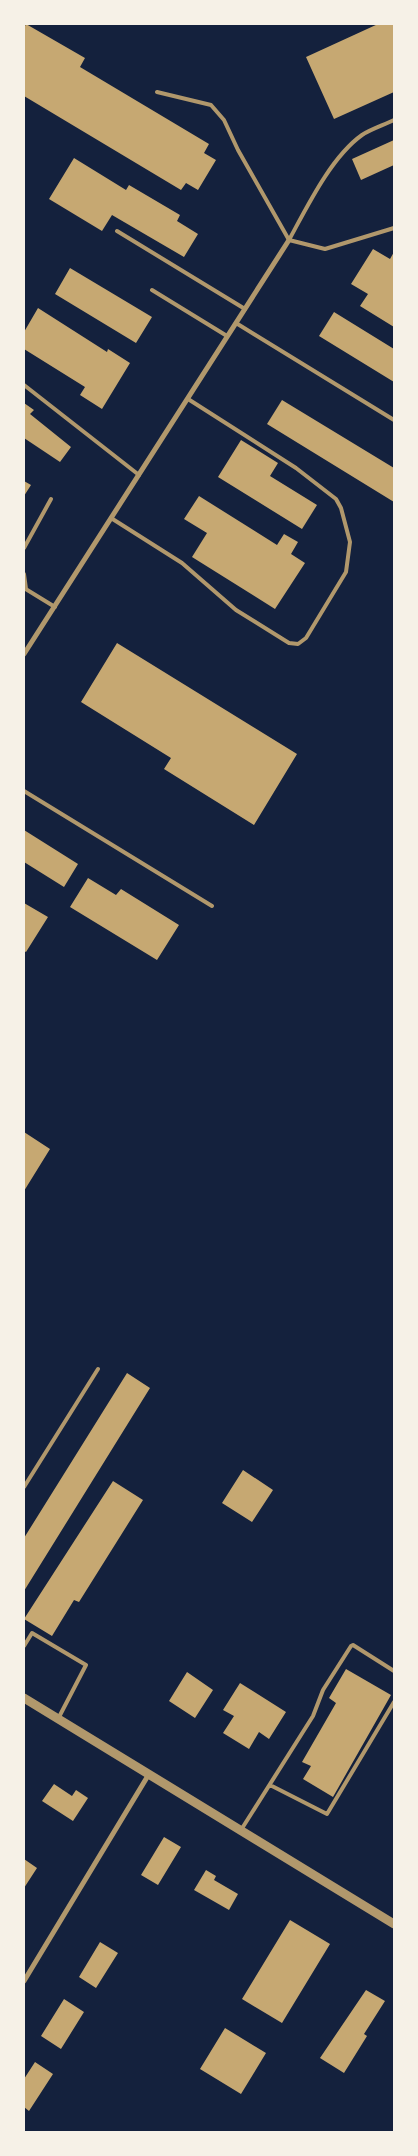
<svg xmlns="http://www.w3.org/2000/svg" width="418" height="2156" font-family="Georgia,serif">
	<rect width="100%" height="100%" fill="#14213d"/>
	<path fill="#c6a872" d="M26,24L85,58L80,67L209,144L204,153L216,160L198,190L186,183L181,190L24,96V28Z
		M378,24H394V92L334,119L306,57Z
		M394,140V165L361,180L352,159Z
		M74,158L126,190L129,185L180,215L177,221L198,234L184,257L112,215L102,231L49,199Z
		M373,249L390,259L394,252V327L360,306L368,294L351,284Z
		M70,268L152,317L136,343L55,294Z
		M38,308L107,352L108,349L130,363L102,409L80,395L85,387L24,349V332Z
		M334,312L394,349V382L319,336Z
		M282,400L394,468V502L267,424Z
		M24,403L34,410L30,414L71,447L60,462L24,438Z
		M241,440L278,463L270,476L317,505L302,529L218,477Z
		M24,481L31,485L24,496Z
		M199,496L277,545L284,534L298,542L291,554L305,563L275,609L192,557L207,533L184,519Z
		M117,643L297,754L254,825L164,769L171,758L81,702Z
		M24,830L78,864L64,887L24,862Z
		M88,878L116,895L121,889L179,925L157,960L70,907Z
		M24,903L48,917L26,952L24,951Z
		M24,1132L50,1149L24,1191Z
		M127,1373L150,1388L24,1591V1538Z
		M243,1470L273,1490L252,1522L222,1503Z
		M113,1481L143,1500L79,1602L74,1600L52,1636L24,1619Z
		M346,1669L391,1695L333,1797L303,1779L311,1766L302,1762L336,1703L329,1698Z
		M187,1672L213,1690L195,1718L169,1701Z
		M240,1683L286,1712L269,1739L259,1732L249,1749L223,1733L234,1716L223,1710Z
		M54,1784L72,1796L76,1790L88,1798L73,1821L42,1801Z
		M164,1837L181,1847L158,1885L141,1875Z
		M24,1859L37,1868L24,1888Z
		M206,1870L216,1876L214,1880L238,1894L229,1910L194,1890Z
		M290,1920L330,1944L282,2023L242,1999Z
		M100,1942L118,1953L96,1988L79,1977Z
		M366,1990L385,2001L364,2034L367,2036L344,2073L320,2058Z
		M64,1999L84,2012L61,2049L41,2036Z
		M225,2028L266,2053L241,2094L200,2069Z
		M35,2062L53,2074L29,2111L24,2107V2079Z"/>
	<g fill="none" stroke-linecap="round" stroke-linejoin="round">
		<path stroke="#b1986c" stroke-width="4" d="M157,92L211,105L224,120L238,150L289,240L325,249L394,228
			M117,231L245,309
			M289,240C307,207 331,157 362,135C371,129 384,125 394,120
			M152,290L227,336
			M236,323L394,420
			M24,385L139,475
			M111,518L182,563L236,610L289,643L298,644L306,638L346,572L350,542L341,508L336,499L296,468L188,399
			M24,548L51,499
			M24,574L26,589
			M24,588L55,607
			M24,791L212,906
			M24,1487L98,1369
			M24,1646L32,1633L86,1665L58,1719
			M270,1785L327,1814L394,1702
			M241,1830L313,1716L323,1690L351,1646L353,1645L394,1671"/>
		<path stroke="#b1986c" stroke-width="5" d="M24,654L289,240
			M24,1981L149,1774"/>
		<path stroke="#b1986c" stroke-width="9" d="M24,1698L394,1924"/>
	</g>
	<rect width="418" height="2156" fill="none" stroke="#f6f1e7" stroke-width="50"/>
</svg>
